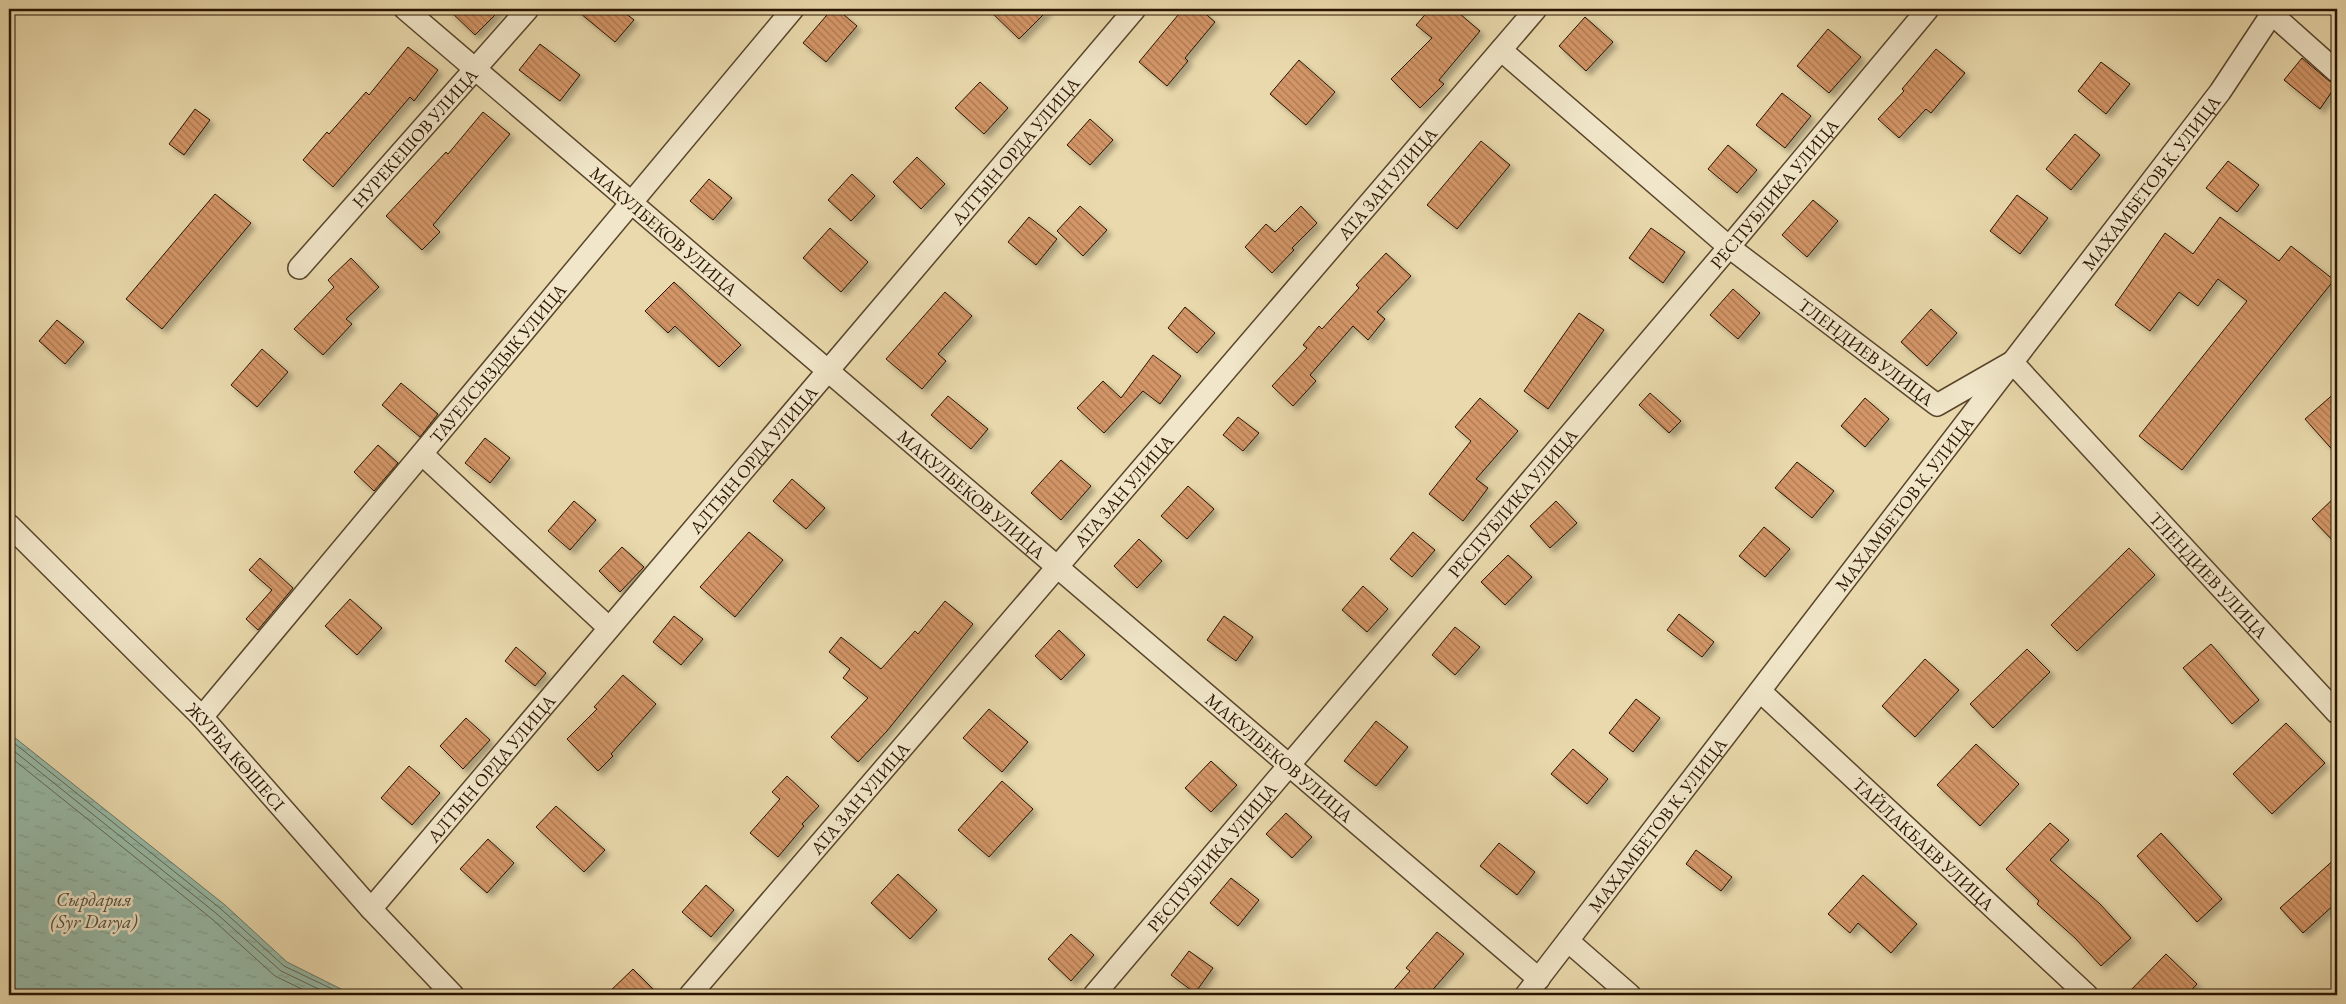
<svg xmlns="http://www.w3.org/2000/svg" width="2346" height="1004" font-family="'EB Garamond',serif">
	<defs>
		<pattern id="water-ripples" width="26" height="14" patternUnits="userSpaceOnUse" patternTransform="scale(1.25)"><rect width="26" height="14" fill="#97baa8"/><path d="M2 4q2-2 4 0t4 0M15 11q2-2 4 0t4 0" fill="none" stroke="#829f8f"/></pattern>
		<pattern id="building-back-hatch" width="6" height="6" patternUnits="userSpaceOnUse" patternTransform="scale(1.25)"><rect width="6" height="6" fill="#d49667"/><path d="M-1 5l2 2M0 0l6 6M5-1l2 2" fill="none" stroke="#ac7952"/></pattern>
		<filter id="shadow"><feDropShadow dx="4.5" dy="4.5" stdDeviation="2.5" flood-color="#0004"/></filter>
	</defs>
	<rect width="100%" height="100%" fill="#e9d9ac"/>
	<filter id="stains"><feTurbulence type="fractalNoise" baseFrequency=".004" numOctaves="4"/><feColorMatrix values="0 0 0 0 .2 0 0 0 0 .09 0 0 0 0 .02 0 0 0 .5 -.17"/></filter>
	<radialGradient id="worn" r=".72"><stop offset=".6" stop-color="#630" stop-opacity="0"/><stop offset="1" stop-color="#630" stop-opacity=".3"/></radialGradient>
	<path fill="url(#water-ripples)" stroke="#6b7865" d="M9,733L225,905L287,962L353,995H9Z"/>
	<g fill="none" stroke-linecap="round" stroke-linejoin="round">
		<path stroke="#606754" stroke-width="1" d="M9,739L221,909L284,966L345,995
			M9,747L217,914L281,971L331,995
			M9,756L212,919L275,976L314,995"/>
	</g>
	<path fill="url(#building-back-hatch)" stroke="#291401" filter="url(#shadow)" d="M448,9H501L475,35Z
		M575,9H620L634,20L615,42Z
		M832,9H837L857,26L826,62L803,43Z
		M988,9H1049L1019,39Z
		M1183,9H1200L1215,22L1185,58L1188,61L1167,86L1139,62Z
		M1430,9H1454L1480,31L1439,80L1444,84L1420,108L1391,79L1432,38L1416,25Z
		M1585,17L1613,42L1586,71L1559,46Z
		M1828,29L1861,57L1829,93L1797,66Z
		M540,44L580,75L560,101L519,70Z
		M408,47L438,70L414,101L410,97L333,187L303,160L327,132L329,134L366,92L369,95Z
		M1936,49L1965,73L1931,113L1926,109L1899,138L1878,119L1904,91L1902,89Z
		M2302,58L2329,81L2337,84L2320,109L2284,80Z
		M1299,60L1335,92L1306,125L1270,94Z
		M2101,62L2130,84L2106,114L2078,91Z
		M980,82L1008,108L984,134L955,108Z
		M1782,93L1811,116L1785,148L1756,125Z
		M195,109L210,120L184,155L169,144Z
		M483,112L510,134L433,225L440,232L422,250L386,216L446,152L448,154Z
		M1090,119L1113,140L1090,165L1067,145Z
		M2075,134L2100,155L2071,190L2046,169Z
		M1481,141L1510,165L1457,229L1427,205Z
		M1728,145L1757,170L1737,193L1708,169Z
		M917,157L945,184L921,209L893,182Z
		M2228,161L2259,185L2237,212L2206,188Z
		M852,174L875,196L851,221L828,200Z
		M709,179L732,198L713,220L690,201Z
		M215,194L251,223L162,329L126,299Z
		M2017,195L2048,218L2020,254L1990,231Z
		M1813,200L1838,221L1807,257L1782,235Z
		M1080,206L1107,230L1083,256L1057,231Z
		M1301,206L1317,223L1292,248L1294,250L1272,273L1245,247L1266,224L1275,232Z
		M1029,217L1057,239L1036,265L1008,242Z
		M2220,217L2279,261L2291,246L2334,280L2182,470L2139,436L2247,301L2218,279L2198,306L2179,292L2150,331L2115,305L2165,233L2193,254Z
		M830,228L868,262L841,292L803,258Z
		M1651,228L1685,252L1663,283L1629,258Z
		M1386,253L1411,276L1377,312L1385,319L1368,340L1353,326L1310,375L1316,381L1293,406L1272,386L1307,348L1303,345L1319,326L1322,329L1359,288L1356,285Z
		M351,258L379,287L346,319L352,324L323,355L294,329L334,287L328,280Z
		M674,282L741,345L719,367L675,326L668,333L645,311Z
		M1733,289L1760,313L1738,339L1710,315Z
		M945,292L972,316L938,354L946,361L922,389L886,359Z
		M1185,307L1215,333L1197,353L1168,328Z
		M1931,309L1957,333L1927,366L1901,342Z
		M1579,313L1604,330L1548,409L1524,391Z
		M57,320L84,342L65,364L39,341Z
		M262,349L288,372L257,407L231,385Z
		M1153,355L1181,376L1160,404L1143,391L1104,433L1077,408L1103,381L1121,398Z
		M401,383L438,414L420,437L382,405Z
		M2337,391V455L2305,419Z
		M1650,393L1681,421L1669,433L1639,405Z
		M948,396L988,429L971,449L931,415Z
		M1480,398L1518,431L1476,479L1488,488L1463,521L1429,494L1471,441L1455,427Z
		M1865,398L1889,419L1865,447L1841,426Z
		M1238,417L1259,433L1243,451L1223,435Z
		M485,438L510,458L490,483L465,463Z
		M378,445L398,463L374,491L354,472Z
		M1061,460L1091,486L1061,520L1031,493Z
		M1797,462L1834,491L1812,518L1775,488Z
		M792,479L825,508L806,529L773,501Z
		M1188,486L1214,509L1187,539L1161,516Z
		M2337,495V545L2312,519Z
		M574,501L596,520L570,550L548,531Z
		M1556,501L1577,523L1550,548L1530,526Z
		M1764,527L1790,549L1765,577L1739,556Z
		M749,532L783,560L735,617L700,587Z
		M1413,532L1435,550L1412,577L1390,559Z
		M1139,539L1162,561L1137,588L1114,566Z
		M622,547L644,567L620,592L599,571Z
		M2129,548L2155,575L2077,651L2051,625Z
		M1508,555L1532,577L1505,605L1481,582Z
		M260,558L293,588L258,630L246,619L272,590L249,570Z
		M1363,586L1388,609L1367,632L1342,610Z
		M350,599L382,628L357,655L325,626Z
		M945,601L973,624L887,731L858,762L831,737L868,698L843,678L850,669L829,652L841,637L881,669L915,631L918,634Z
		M1679,614L1714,642L1702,657L1667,630Z
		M674,616L703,639L681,665L653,642Z
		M1224,616L1253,637L1236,661L1207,640Z
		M1455,627L1480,647L1455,675L1432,655Z
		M1059,630L1085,655L1061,680L1035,656Z
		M2211,644L2259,700L2232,724L2183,668Z
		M516,647L546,673L535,686L505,661Z
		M2027,649L2050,672L1993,728L1970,704Z
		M1925,659L1959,690L1915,737L1882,706Z
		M623,675L656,704L611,754L613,756L598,771L567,739L597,709L594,707Z
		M1636,699L1660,718L1633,752L1609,733Z
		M989,709L1028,742L1002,772L963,738Z
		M466,718L490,740L463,769L440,746Z
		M1376,721L1408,747L1376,786L1344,761Z
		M2286,723L2325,763L2272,814L2233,774Z
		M1976,744L2019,784L1980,826L1937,785Z
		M1573,749L1608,779L1587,804L1551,774Z
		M1211,761L1237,785L1211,812L1185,788Z
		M409,766L440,793L412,825L381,798Z
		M787,776L819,806L802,824L804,826L778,857L750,833L780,799L772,792Z
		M1002,781L1033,809L989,857L958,830Z
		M556,806L605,850L584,872L536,827Z
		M1286,813L1312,837L1292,858L1266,834Z
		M2050,823L2069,840L2050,860L2100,904L2131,938L2101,966L2075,938L2037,904L2039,901L2006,869Z
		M2161,833L2222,899L2197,922L2137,856Z
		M488,839L514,863L487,893L460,869Z
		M1499,843L1535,872L1517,895L1480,866Z
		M1696,850L1732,877L1721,891L1686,864Z
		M2337,857V902L2303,933L2280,908Z
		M898,874L937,910L910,939L871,903Z
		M1863,875L1917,924L1891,953L1858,923L1850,933L1828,914Z
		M1231,878L1259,900L1238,926L1210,903Z
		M706,885L734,910L711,937L682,912Z
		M1437,932L1464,954L1428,995H1389L1410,971L1406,968Z
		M1071,934L1094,955L1071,981L1048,959Z
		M1189,951L1213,968L1195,993L1171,975Z
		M2166,954L2197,984L2187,995H2126Z
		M633,969L659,995H606Z"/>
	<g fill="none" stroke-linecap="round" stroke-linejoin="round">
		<g stroke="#59452c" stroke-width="24">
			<g id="minor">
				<path id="s1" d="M405,9L1539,979"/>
				<path d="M2272,14L2337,72"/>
				<path id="s2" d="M1501,50L1729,247L1937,405L2012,362L2337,713"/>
				<path id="s3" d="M299,268L528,9"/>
				<path d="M422,454L609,628"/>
				<path id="s4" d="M9,525L202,717L371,909L453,995"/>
				<path id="s5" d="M1760,691L2087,995"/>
				<path id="s6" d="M202,717L793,9"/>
				<path id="s7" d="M371,909L1135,9"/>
				<path d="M1568,941L1630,995"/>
				<path id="s8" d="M690,995L1536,9"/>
				<path id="s9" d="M1094,995L1729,247L1928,9"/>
				<path id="s10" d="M1526,995L2220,92L2275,9"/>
			</g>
		</g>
		<use href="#minor" stroke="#f1e6c9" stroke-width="21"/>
	</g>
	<g text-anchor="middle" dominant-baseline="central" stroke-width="5" stroke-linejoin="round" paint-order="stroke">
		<g font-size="18" fill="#291401" stroke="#f1e6c9">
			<text stroke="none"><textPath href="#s3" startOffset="174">НУРЕКЕШОВ УЛИЦА</textPath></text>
			<text stroke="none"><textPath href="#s7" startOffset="995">АЛТЫН ОРДА УЛИЦА</textPath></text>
			<text stroke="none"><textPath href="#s8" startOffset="1070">АТА ЗАН УЛИЦА</textPath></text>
			<text stroke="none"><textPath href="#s10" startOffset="1025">МАХАМБЕТОВ К. УЛИЦА</textPath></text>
			<text stroke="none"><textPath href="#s9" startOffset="1051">РЕСПУБЛИКА УЛИЦА</textPath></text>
			<text stroke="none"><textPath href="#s1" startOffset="341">МАКУЛБЕКОВ УЛИЦА</textPath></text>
			<text stroke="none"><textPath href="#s2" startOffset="474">ТЛЕНДИЕВ УЛИЦА</textPath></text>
			<text stroke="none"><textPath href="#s6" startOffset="461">ТАУЕЛСЫЗДЫК УЛИЦА</textPath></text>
			<text stroke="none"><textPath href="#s7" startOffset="590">АЛТЫН ОРДА УЛИЦА</textPath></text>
			<text stroke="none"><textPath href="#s8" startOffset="665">АТА ЗАН УЛИЦА</textPath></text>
			<text stroke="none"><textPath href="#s1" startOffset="746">МАКУЛБЕКОВ УЛИЦА</textPath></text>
			<text stroke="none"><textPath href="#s9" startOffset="646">РЕСПУБЛИКА УЛИЦА</textPath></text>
			<text stroke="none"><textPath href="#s10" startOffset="620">МАХАМБЕТОВ К. УЛИЦА</textPath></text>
			<text stroke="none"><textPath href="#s2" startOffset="939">ТЛЕНДИЕВ УЛИЦА</textPath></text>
			<text stroke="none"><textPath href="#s4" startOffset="324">ЖУРБА КӨШЕСІ</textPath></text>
			<text stroke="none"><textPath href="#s1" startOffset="1151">МАКУЛБЕКОВ УЛИЦА</textPath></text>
			<text stroke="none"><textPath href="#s7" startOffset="185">АЛТЫН ОРДА УЛИЦА</textPath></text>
			<text stroke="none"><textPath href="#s8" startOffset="260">АТА ЗАН УЛИЦА</textPath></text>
			<text stroke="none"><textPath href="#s10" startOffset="215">МАХАМБЕТОВ К. УЛИЦА</textPath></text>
			<text stroke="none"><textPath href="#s5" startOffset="224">ТАЙЛАКБАЕВ УЛИЦА</textPath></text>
			<text stroke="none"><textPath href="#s9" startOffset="181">РЕСПУБЛИКА УЛИЦА</textPath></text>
		</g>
		<g font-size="19" font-style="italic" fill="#504e3b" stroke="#f1e6c9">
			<text x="94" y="899">Сырдария<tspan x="94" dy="22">(Syr Darya)</tspan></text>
		</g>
	</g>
	<rect width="2346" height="1004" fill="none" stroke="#e9d9ac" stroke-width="30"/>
	<rect x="10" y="10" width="2326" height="984" fill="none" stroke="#291401" stroke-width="2.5"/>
	<rect x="15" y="15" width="2316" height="974" fill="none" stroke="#291401"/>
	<rect width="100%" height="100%" filter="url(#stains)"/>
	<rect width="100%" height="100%" fill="url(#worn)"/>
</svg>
